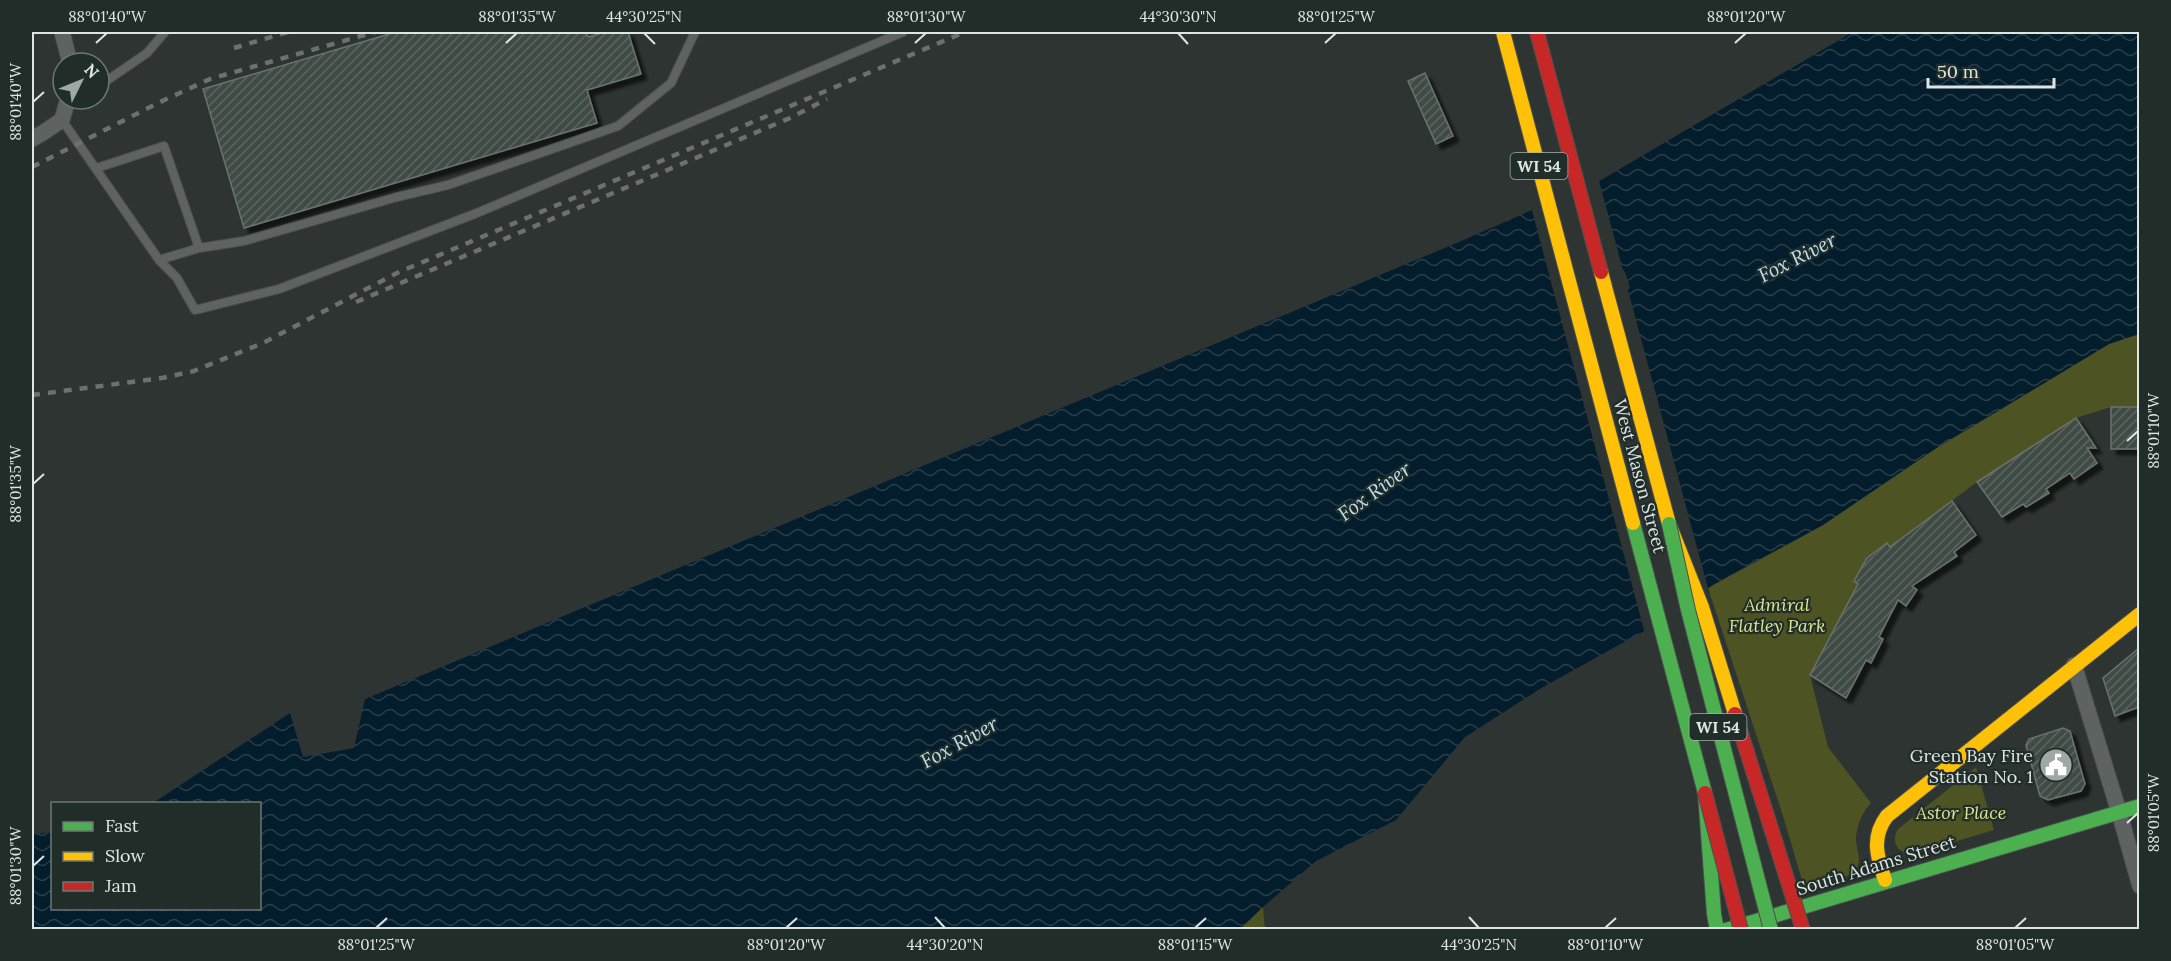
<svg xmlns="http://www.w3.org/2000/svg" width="2171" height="961" font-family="Lora,serif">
	<defs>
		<pattern id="water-waves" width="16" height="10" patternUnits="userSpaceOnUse" patternTransform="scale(1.5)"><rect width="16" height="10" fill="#041d2c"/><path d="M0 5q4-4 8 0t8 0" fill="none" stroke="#283e4a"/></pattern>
		<pattern id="building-hatch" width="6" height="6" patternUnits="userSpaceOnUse" patternTransform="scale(1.5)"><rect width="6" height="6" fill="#414c44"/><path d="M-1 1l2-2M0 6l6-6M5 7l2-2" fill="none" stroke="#5c665f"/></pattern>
		<filter id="shadow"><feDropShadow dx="5.5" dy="5.5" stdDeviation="1.5" flood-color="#0009"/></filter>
	</defs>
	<rect width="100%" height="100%" fill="#2d3432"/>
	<path fill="#4d5323" d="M2139,334V407H2111L2076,418L1977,482L1890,547L1887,544L1867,558L1854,581L1858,584L1810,675L1828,747L1871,803C1862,813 1858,823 1856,837C1855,849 1865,862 1853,872C1840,883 1819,882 1805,890L1782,813L1708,588L1823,525L1938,447L2109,344Z
		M1976,767L1994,830L1913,854C1898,855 1890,841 1898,829Z
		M1263,907L1265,929H1240Z"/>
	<path fill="url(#water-waves)" d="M1853,32H2139V334L2109,344L1938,447L1823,525L1714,584L1675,614L1543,687L1465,737L1396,820L1316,861L1263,907L1240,929L32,930V835L52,832V908H260V804L153,803L290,713L303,757L354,748L365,699L1459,242L1601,180Z"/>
	<path fill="#2d3432" d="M1598,177L1623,270L1625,272L1630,288L1628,290L1709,592L1677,617L1645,634L1531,207Z"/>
	<path fill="url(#building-hatch)" stroke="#6c726e" stroke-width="1.5" filter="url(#shadow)" d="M396,32H586L588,37L605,32H628L641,74L587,90L597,123L244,228L203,89Z
		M1425,73L1453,136L1436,144L1408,81Z
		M2111,407H2139V449H2111Z
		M2076,418L2096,448H2087L2097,463L2074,479L2070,473L2046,489L2049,493L2026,507L2023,504L2002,517L1977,482Z
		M1952,501L1976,535L1954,552L1957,556L1912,586L1917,590L1906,606L1898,600L1879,637L1883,639L1871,663L1866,660L1846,698L1810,675L1858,584L1854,581L1867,558L1887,543L1890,547Z
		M2139,648V707L2115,716L2103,678Z
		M2063,728L2070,731L2085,784L2081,791L2048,800L2040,796L2026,745L2029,739Z"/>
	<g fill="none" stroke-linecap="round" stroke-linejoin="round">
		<g stroke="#4b504e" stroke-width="10">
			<path id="lane" d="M99,86L147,53L165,32
				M62,120L159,260L177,278L195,310L279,289L477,213L903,32
				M97,168L164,146L199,248L244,241L397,197L448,185L618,126L671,83L695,32
				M159,260L199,248"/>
		</g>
		<g stroke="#4b504e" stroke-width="17">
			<path id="street" d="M62,32L70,63
				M32,139L41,134L62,120L68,99
				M2074,665L2119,812L2140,886"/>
		</g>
		<g stroke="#4b504e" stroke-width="16">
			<path id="fast" d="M1633,523L1705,793L1714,914L1717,930
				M1726,930L2140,806"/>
		</g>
		<g stroke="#4b504e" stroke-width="16">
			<path id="slow" d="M1503,32L1633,523
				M1601,272L1669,524L1702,607L1735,714
				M1885,880C1877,857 1871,837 1887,816L2140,614"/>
		</g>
		<g stroke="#4b504e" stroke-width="16">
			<path id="jam" d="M1537,32L1601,272
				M1735,714L1777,847"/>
		</g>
		<use href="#lane" stroke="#5e6261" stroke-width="8"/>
		<use href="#street" stroke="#5e6261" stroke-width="15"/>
		<use href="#fast" stroke="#4caf50" stroke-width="14"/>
		<use href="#slow" stroke="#ffc107" stroke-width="14"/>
		<use href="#jam" stroke="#c62828" stroke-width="14"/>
		<path stroke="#6c706f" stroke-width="4.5" stroke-dasharray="8 8" stroke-linecap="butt" d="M234,48L288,32
			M32,167L158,103L210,79L375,32
			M356,302L790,118L827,99
			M32,395L162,378L194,371L263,343L397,273L965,32"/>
		<g stroke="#4b504e" stroke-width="16" stroke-linecap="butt">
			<path id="fast-bridge" d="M1669,524L1688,610L1771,930"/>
		</g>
		<g stroke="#4b504e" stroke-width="16" stroke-linecap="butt">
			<path id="jam-bridge" d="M1705,793L1741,930
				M1777,847L1803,930"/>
		</g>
		<use href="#fast-bridge" stroke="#4caf50" stroke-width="14"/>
		<use href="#jam-bridge" stroke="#c62828" stroke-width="14"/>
	</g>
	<path fill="none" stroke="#dee6e3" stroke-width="2" d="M644,33L655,44M1178,33L1188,44M96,43L107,33M506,43L517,33M915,43L926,33M1325,43L1336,33M1735,43L1746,33M33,102L44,92M2127,441L2138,431M33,484L44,474M2127,823L2138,813M33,866L44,856M935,917L945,928M1469,917L1479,928M376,928L387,918M786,928L797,918M1195,928L1206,918M1605,928L1616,918M2015,928L2026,918"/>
	<defs>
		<g id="civic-disc" transform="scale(1.725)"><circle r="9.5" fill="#a0a8a5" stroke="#212d29"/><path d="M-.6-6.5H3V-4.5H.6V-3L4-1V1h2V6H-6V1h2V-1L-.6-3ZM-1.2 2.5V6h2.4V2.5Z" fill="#fff"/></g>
	</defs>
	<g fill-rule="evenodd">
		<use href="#civic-disc" x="2056" y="765"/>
	</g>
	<g text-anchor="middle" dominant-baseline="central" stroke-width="4.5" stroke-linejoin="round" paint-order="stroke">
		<g fill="#212d29" stroke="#a5aeab" stroke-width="1.5">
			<rect x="1510.5" y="153" width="57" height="26" rx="4.5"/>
			<rect x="1689.5" y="714" width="57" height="26" rx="4.5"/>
		</g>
		<g font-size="16" font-weight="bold" fill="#dee6e3">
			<text x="1539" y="166">WI 54</text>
			<text x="1718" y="727">WI 54</text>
		</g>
		<g font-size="18" fill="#dee6e3" stroke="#212d29">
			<text transform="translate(1640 476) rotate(75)">West Mason Street</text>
			<text transform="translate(1876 865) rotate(-17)">South Adams Street</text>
		</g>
		<g font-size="18" font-style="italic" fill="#dae68f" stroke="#212d29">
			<text x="1777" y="604">Admiral<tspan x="1777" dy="21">Flatley Park</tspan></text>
			<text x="1961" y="812">Astor Place</text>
		</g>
		<g font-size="18" fill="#dee6e3" stroke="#212d29" text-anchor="end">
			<text x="2033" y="755">Green Bay Fire<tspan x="2033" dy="21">Station No. 1</tspan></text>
		</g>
		<g font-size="20" font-style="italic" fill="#bedff3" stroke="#212d29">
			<text transform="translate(1797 257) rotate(-27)">Fox River</text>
			<text transform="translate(1374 491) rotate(-36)">Fox River</text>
			<text transform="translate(959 742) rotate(-29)">Fox River</text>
		</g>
	</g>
	<rect width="2171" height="961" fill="none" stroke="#212d29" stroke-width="66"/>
	<rect x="51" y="802" width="210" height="108" fill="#212d29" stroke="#6d7773" stroke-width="1.5"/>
	<rect x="63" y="822" width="30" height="9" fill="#4caf50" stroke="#6d7773" stroke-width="1.5"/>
	<text x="105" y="832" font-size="18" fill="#dee6e3">Fast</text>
	<rect x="63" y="852" width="30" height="9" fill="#ffc107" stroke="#6d7773" stroke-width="1.5"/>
	<text x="105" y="862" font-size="18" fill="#dee6e3">Slow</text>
	<rect x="63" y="882" width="30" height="9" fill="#c62828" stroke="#6d7773" stroke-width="1.5"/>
	<text x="105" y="892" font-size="18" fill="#dee6e3">Jam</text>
	<g transform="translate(81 81) rotate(47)"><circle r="28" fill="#212d29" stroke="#6d7773" stroke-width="1.5"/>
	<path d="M0-4.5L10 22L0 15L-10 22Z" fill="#a0a8a5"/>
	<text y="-9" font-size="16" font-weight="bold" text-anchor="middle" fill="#dee6e3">N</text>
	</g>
	<path d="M1928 78v9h126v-9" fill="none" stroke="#dee6e3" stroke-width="3"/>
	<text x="1937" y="78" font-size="18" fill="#dee6e3" stroke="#212d29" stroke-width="4.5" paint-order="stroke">50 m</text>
	<rect x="33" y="33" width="2105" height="895" fill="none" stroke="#dee6e3" stroke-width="2"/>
	<g font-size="15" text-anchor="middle" fill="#dee6e3">
		<text x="107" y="22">88°01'40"W</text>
		<text x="517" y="22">88°01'35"W</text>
		<text x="644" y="22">44°30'25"N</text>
		<text x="926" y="22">88°01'30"W</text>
		<text x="1178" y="22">44°30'30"N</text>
		<text x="1336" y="22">88°01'25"W</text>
		<text x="1746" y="22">88°01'20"W</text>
		<text transform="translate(16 102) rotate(-90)" y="5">88°01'40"W</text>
		<text transform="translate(2154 431) rotate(-90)" y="5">88°01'10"W</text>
		<text transform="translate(16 484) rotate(-90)" y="5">88°01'35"W</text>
		<text transform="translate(2154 813) rotate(-90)" y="5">88°01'05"W</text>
		<text transform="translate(16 866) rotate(-90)" y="5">88°01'30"W</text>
		<text x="376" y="950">88°01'25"W</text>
		<text x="786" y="950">88°01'20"W</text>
		<text x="945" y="950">44°30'20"N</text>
		<text x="1195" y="950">88°01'15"W</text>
		<text x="1479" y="950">44°30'25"N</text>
		<text x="1605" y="950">88°01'10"W</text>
		<text x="2015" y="950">88°01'05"W</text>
	</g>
</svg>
